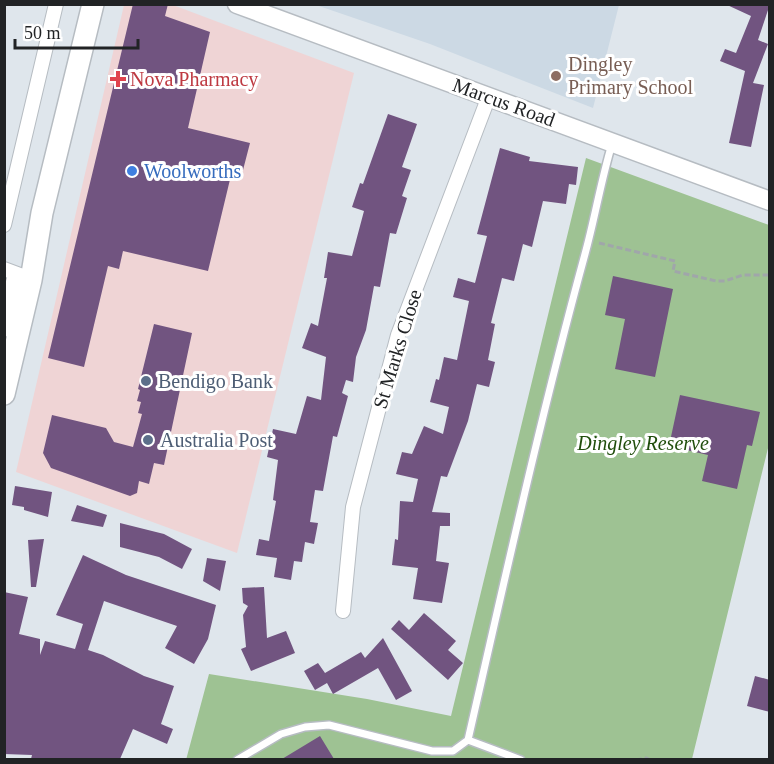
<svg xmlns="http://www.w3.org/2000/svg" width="774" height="764" font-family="Georgia,serif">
	<rect width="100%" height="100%" fill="#dfe6ec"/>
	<path fill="#efd4d5" d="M124,5H173L354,73L237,553L16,472Z"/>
	<path fill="#ccd9e4" d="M316,5H619L593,108L430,44Z"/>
	<path fill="#9ec293" d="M586,158L769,225V444L692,759L186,760L209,674L367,699L451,716Z"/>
	<path fill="#715480" d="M133,4H168L165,16L210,32L188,128L250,143L243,170L233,167L208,271L123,251L119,269L108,266L84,367L48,358Z
		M725,4H770L758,40L768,44L753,83L764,85L751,147L729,143L745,71L720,61L725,49L736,53L751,16Z
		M388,114L417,124L402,167L411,170L402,196L407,198L396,234L390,233L380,287L374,286L366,330L356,357L353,382L346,380L342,393L348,396L337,437L333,436L323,491L315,490L310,522L318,523L314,544L305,542L302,562L294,561L291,580L274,577L277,558L256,555L259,539L269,541L276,501L273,500L278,460L267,457L273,429L296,434L307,396L321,400L326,357L302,348L311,323L318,326L327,278H324L328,252L352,256L364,211L352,207L360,183L363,184Z
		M500,148L530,157L529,161L578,167L576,185L569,184L566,204L543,201L532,247L523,244L514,281L502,278L491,323L495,324L488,360L495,362L489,387L477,384L468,421L447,477L441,476L432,512L450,513V526H440L436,561L449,563L442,603L413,599L418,568L392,565L395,539L398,540L400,501L413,502L418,479L396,474L402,452L412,454L424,426L443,434L449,407L430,402L436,379L439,380L444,357L457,360L469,301L453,297L458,278L475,283L487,236L477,234Z
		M613,276L673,289L655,377L615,369L625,319L605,315Z
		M154,324L192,333L164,465L154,463L149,484L139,481L137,493L130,496L51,468L43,453L52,415L106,428L114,442L133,447L142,414L138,413L141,402L137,401L140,390L138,389Z
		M680,395L760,412L752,446L747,445L737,489L702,481L708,455L669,446Z
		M15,486L52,492L48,517L24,510V507L12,505Z
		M77,505L107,515L103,527L71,521Z
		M120,523L164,534L192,549L182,569L159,557L120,547Z
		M44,539L36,587H31L28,540Z
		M83,555L126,575L216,605L208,639L194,664L165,648L177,626L104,601L88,650L103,655L144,676L174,686L161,724L173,729L167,744L133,729L120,759H31L32,755L4,754V592L28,597L19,634L40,639V655L45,641L75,649L83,624L56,615Z
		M207,558L226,561L220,591L203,581Z
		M264,587L267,638L286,631L295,653L251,671L241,649L246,647L243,615L248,606L243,603L242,588Z
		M424,613L456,641L448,650L463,663L448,680L391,629L399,620L409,630Z
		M383,638L412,691L396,700L378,668L333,694L327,683L315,690L304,671L318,663L325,673L361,652L365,658Z
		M755,676L770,680V712L747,706Z
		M320,736L334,759H282Z"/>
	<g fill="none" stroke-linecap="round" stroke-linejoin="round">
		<g stroke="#b6bcc2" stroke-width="10">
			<path id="lane" d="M468,740C505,578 541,415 585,254C595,218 601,180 612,144
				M237,760L281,734L305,727L329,725L432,751H453L468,740L521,760"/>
		</g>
		<g stroke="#b6bcc2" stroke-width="16">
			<path id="street" d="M4,225L56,4
				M4,269L28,278
				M343,611L353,507L398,335L489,96"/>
		</g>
		<g stroke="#b6bcc2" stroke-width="21">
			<path id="secondary" d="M237,4L770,201"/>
		</g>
		<g stroke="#b6bcc2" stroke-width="24">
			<path id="primary" d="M4,326L17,281
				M4,394L31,280L42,213L93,4"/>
		</g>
		<path stroke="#a0a6aa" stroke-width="3" stroke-dasharray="6 3" stroke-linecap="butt" d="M599,243L675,261L673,271L716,281H725L743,275H770
			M636,760L646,758L651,760"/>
		<use href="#lane" stroke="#fff" stroke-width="7"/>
		<use href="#street" stroke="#fff" stroke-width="14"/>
		<use href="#secondary" stroke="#fff" stroke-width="18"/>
		<use href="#primary" stroke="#fff" stroke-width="21"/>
	</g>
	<circle fill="#8d6e63" stroke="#fff" stroke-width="2" cx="556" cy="76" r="6"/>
	<path fill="#e0444e" stroke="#fff" stroke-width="2" d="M115 70h6v6h6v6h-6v6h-6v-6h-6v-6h6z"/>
	<circle fill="#3f7fe0" stroke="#fff" stroke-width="2" cx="132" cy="171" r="6"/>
	<g fill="#5c6f8a" stroke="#fff" stroke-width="2">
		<circle cx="146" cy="381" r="6"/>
		<circle cx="148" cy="440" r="6"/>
	</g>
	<g text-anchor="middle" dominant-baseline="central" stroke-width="6" stroke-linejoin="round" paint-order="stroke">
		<g font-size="20" fill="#785e54" stroke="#fff" text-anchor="start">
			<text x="568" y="64">Dingley<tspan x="568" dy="23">Primary School</tspan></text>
		</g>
		<g font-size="20" fill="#be3a42" stroke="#fff" text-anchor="start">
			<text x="130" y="79">Nova Pharmacy</text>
		</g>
		<g font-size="20" fill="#212325" stroke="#fff">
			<text transform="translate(504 102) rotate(20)">Marcus Road</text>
			<text transform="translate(397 349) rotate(-73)">St Marks Close</text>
		</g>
		<g font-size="20" fill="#366cbe" stroke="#fff" text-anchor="start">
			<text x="144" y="171">Woolworths</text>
		</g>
		<g font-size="20" fill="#4e5e75" stroke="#fff" text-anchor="start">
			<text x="158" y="381">Bendigo Bank</text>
			<text x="160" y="440">Australia Post</text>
		</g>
		<g font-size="20" font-style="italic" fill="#204e0c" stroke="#fff">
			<text x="643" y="443">Dingley Reserve</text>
		</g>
	</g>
	<rect width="774" height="764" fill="none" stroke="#212325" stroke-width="12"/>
	<path d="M15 39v9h123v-9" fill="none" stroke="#212325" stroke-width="3"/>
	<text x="24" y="39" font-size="18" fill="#212325" stroke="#ffffff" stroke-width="4.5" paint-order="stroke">50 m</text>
</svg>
